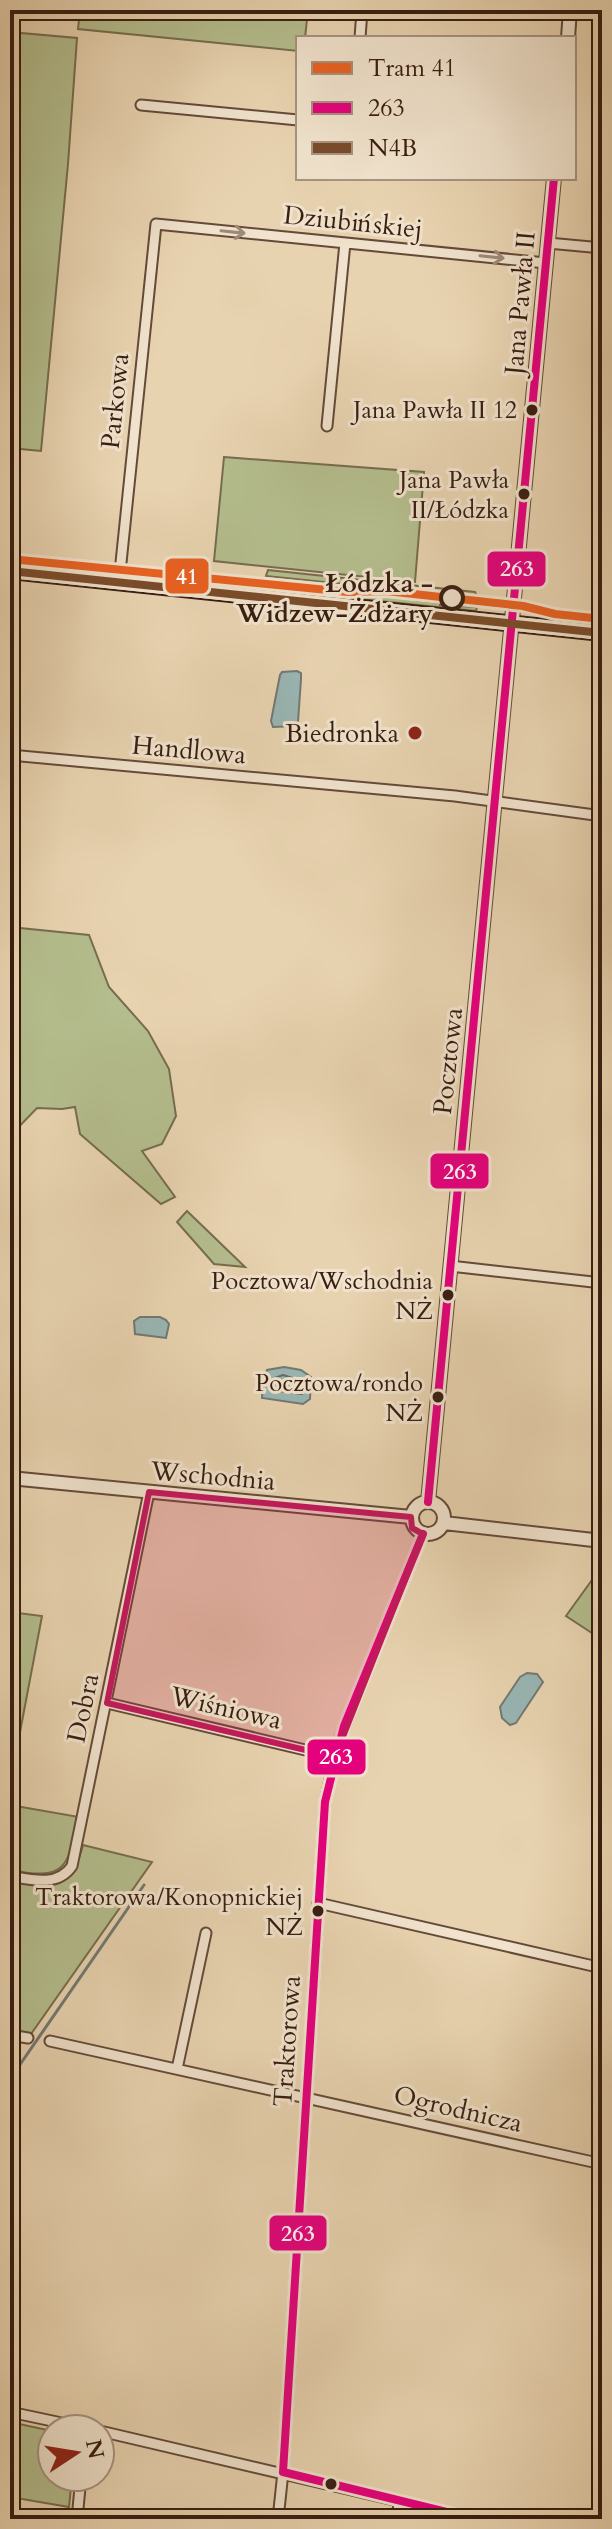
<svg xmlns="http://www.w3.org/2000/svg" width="612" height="2529" font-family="Cardo,serif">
	<rect width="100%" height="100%" fill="#e8d3b0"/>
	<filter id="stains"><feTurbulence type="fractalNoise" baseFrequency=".0025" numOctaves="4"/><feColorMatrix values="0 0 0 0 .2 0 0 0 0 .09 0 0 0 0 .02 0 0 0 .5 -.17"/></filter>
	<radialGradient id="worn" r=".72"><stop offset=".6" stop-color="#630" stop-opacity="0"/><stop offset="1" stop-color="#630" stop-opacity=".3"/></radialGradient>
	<path fill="#b4bd8d" stroke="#766d4f" stroke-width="2" d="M80,10H308L305,38H298V51L78,29Z
		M10,32L77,38L68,164L41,451L10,448Z
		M224,457L424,472L415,582L214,561Z
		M268,570L475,592L478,598L266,576Z
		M265,586L348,594H387L415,597V600L440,603V605L477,607L476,611L264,589Z
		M10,927L89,935L109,987L148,1031L169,1069L176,1116L162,1144L142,1151L175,1197L161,1204L80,1134L75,1107L62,1109L37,1108L10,1136Z
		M187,1211L245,1267L214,1264L177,1222Z
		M602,1566V1633L598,1637L566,1616Z
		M10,1612L42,1616L10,1785Z
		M10,1805L79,1817C67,1868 67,1881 10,1870Z
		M83,1845L152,1862L31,2034L10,2030V1881C52,1890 71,1891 83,1845Z
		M10,2422L52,2431V2477H72L69,2507L10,2497Z"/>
	<path fill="#99b6b4" stroke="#727973" stroke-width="2" d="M297,671L301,673V679L298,722L296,726L273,727L271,721L280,675L282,672Z
		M140,1317H160L166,1320L169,1324L166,1338L135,1334L134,1321Z
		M284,1367L301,1370L311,1377L310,1399L303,1404L262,1398L263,1379L267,1370Z
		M527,1673L537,1674L543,1682L516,1723L510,1725L502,1718L500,1707L520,1677Z"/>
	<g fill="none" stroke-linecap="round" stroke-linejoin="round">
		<path stroke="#686a62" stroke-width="2" d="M283,1375L302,1381V1394L272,1390V1379Z"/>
		<path stroke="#727973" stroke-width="3" d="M10,2079L144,1885"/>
		<g stroke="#644a39" stroke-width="13">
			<path id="minor" d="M360,38L362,10
				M141,105L298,120
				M548,243L602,248
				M327,426L345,243
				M119,582L156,224L546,263
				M10,755L455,796L602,816
				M450,1266L602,1283
				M107,1703L335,1757
				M10,1876C32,1880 58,1887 72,1866L149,1492
				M318,1903L602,1968
				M10,2035L28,2038
				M50,2041L602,2164
				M177,2069L206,1933
				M10,2412L90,2429
				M100,2431L475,2519
				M77,2519L81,2477
				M278,2519L283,2472L325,1802L335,1757L344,1726L423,1534
				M396,2519L400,2501"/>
		</g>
		<g stroke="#644a39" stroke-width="16">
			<path id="tertiary" d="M568,38L570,10
				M10,1478L411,1517
				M412 1518a16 16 0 1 1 32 0a16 16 0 1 1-32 0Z
				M428,1502L554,178
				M444,1523L602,1541"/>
		</g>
		<g stroke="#381d11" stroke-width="18">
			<path id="secondary" d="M10,571L602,633"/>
		</g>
		<use href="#minor" stroke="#f0e2cc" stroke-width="9"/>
		<use href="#tertiary" stroke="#f0e2cc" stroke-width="12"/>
		<use href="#secondary" stroke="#f0e2cc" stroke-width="14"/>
		<g stroke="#f0e2cc" stroke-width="14">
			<path id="bus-1" d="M428,1502L554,178
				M283,2472L325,1802L344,1726L423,1534
				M283,2472L475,2519"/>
		</g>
		<g stroke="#f0e2cc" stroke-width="14">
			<path id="bus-2" d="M10,571L602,633"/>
		</g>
		<use href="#bus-1" stroke="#e5007d" stroke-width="8"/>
		<use href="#bus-2" stroke="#7a4b2a" stroke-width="8"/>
		<g stroke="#f0e2cc" stroke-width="14">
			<path id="tram-1" d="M10,559L348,592L386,591L523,606L555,614L602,619"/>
		</g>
		<use href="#tram-1" stroke="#e96121" stroke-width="8"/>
	</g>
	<defs><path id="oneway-shaft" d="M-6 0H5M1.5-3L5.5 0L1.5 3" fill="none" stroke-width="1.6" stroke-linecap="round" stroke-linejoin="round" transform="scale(2)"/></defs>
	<g stroke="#9d8978">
		<use href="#oneway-shaft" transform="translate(233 232) rotate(6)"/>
		<use href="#oneway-shaft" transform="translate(492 257) rotate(6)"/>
	</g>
	<path fill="#c2185b" fill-opacity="0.2" stroke="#c2185b" stroke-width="6" stroke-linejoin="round" d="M149,1492L411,1517L412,1528L423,1534L335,1757L107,1703Z"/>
	<g fill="#381d11" stroke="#f0e2cc" stroke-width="3">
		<circle cx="532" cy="410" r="7"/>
		<circle cx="524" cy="494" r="7"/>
		<circle cx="448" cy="1295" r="7"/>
		<circle cx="438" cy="1397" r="7"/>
		<circle cx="318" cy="1911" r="7"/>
		<circle cx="331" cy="2484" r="7"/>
	</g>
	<circle fill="#f0e2cc" stroke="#381d11" stroke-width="4" cx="452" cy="598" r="11"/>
	<circle fill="#8f2418" stroke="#f0e2cc" stroke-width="3" cx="415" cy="733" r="8"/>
	<g text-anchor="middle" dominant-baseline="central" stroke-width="6" stroke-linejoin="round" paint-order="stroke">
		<g font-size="24" fill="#381d11" stroke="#f0e2cc" text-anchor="end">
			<text x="517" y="410">Jana Pawła II 12</text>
			<text x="509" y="480">Jana Pawła<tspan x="509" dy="30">II/Łódzka</tspan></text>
			<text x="433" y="1281">Pocztowa/Wschodnia<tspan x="433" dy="30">NŻ</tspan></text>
			<text x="423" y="1383">Pocztowa/rondo<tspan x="423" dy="30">NŻ</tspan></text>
			<text x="303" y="1897">Traktorowa/Konopnickiej<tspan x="303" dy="30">NŻ</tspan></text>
		</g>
		<g font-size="26" fill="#381d11" stroke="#f0e2cc">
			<text transform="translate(353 222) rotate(6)">Dziubińskiej</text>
			<text transform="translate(520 303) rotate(-85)">Jana Pawła II</text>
			<text transform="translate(115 401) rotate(-84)">Parkowa</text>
			<text transform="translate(189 750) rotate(5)">Handlowa</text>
			<text transform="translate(448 1061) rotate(-84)">Pocztowa</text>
			<text transform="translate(213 1476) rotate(5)">Wschodnia</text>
			<text transform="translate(83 1708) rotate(-78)">Dobra</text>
			<text transform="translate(226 1708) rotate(13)">Wiśniowa</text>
			<text transform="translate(287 2041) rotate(-86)">Traktorowa</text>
			<text transform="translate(458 2109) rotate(13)">Ogrodnicza</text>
		</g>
		<g font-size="26" font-weight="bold" fill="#381d11" stroke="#f0e2cc" text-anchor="end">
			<text x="433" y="583">Łódzka -<tspan x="433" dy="30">Widzew-Żdżary</tspan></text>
		</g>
		<g font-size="26" fill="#381d11" stroke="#f0e2cc" text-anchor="end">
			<text x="399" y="733">Biedronka</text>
		</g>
	</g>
	<g stroke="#f0e2cc" stroke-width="3">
		<rect x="486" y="550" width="61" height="38" rx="8" fill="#e5007d"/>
		<rect x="164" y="557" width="46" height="38" rx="8" fill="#e96121"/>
		<rect x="429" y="1152" width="61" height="38" rx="8" fill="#e5007d"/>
		<rect x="306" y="1738" width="61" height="38" rx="8" fill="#e5007d"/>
		<rect x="268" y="2214" width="60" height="38" rx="8" fill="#e5007d"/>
	</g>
	<g font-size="22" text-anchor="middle" font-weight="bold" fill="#fff">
		<text x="517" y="576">263</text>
		<text x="187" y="584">41</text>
		<text x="460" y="1179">263</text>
		<text x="336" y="1764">263</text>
		<text x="298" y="2241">263</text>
	</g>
	<rect width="612" height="2529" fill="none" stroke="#e8d3b0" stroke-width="40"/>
	<rect x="12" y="12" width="588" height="2505" fill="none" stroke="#381d11" stroke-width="4"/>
	<rect x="20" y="20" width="572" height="2489" fill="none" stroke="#381d11" stroke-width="2"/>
	<rect x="296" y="36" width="280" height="144" fill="#f0e2cc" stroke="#a69381" stroke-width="2"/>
	<rect x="312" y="62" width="40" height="12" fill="#e96121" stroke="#a69381" stroke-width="2"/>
	<text x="368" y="76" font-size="24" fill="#381d11">Tram 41</text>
	<rect x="312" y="102" width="40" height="12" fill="#e5007d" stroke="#a69381" stroke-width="2"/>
	<text x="368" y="116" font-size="24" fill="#381d11">263</text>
	<rect x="312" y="142" width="40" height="12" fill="#7a4b2a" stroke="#a69381" stroke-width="2"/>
	<text x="368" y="156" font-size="24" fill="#381d11">N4B</text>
	<g transform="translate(76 2453) rotate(78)"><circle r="38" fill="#f0e2cc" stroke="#a69381" stroke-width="2"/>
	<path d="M0-6L14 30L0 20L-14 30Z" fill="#8f2418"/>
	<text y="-12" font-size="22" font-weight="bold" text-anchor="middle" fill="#381d11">N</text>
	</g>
	<rect width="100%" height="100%" filter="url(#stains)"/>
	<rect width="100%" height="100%" fill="url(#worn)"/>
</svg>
